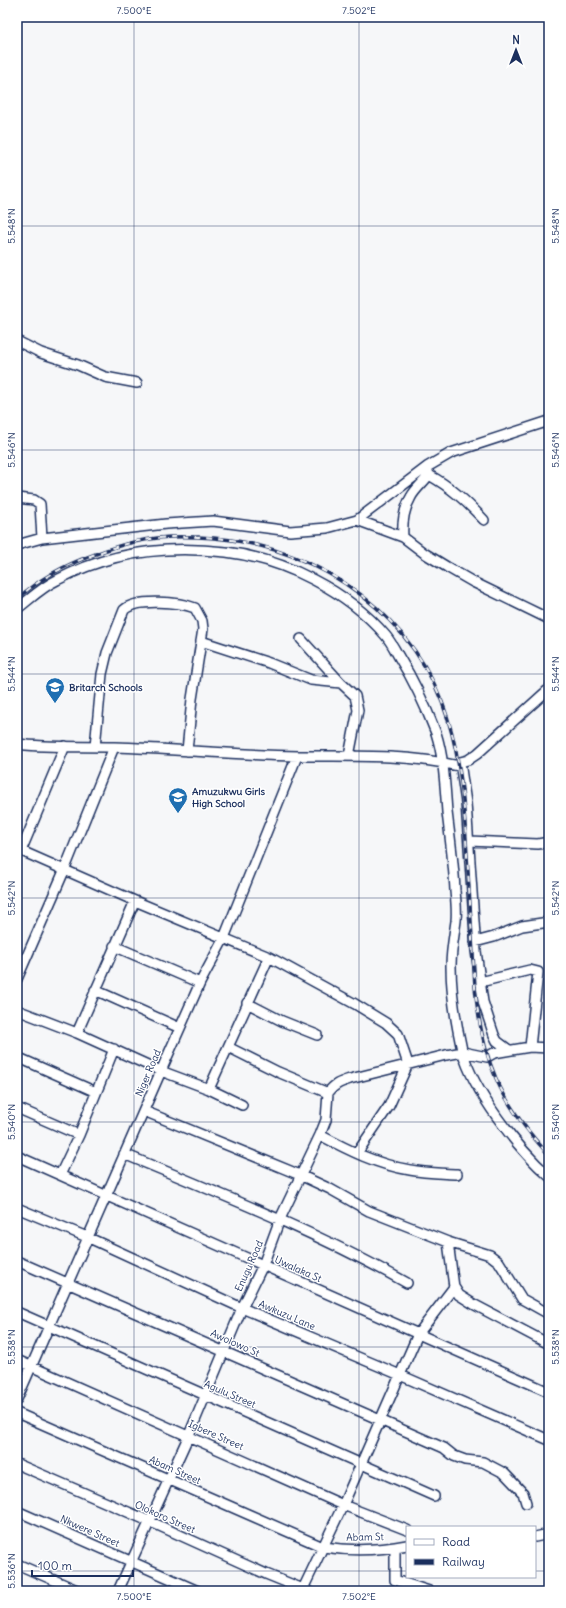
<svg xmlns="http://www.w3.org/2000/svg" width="566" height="1608" font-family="Delius,sans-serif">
	<rect width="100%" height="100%" fill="#f6f7f9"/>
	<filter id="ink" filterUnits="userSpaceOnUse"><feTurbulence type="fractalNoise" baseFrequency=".025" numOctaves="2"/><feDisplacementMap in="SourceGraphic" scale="8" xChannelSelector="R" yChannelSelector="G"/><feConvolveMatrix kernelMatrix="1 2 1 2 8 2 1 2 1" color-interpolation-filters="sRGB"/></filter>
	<g filter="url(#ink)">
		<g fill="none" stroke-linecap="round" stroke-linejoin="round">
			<g stroke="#1b2f5e" stroke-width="12">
				<path id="minor" d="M17,341L41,353L78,365L105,377L137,383
					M429,475C451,487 467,502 484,520
					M17,498L34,500L40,504L42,538
					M357,520L403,537L424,553L447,567L473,582L549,619
					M403,537C402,523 404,509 411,497C415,489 424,482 429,475L427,467
					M17,545L42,538L166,524L213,521L290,531L327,528L357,520L427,467L451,453L549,421
					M17,609C30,599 42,587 57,580C109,552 168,545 226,552C284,559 348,591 386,636C391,642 395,650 399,657C414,681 426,707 436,733C444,758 445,786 447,812C450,838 454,865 455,891C456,901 457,911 456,921C454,936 451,951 451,966C451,993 456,1023 462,1050C473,1091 517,1148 549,1176
					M301,639L341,683L355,696L358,710L349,756
					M201,641L269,663L311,680L341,683
					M17,744C49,748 82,746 114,747C176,749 237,755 299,756C352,756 407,754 459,766L460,762L468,760L477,754L549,689
					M95,747L102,674L107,653L124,610C136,598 180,602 195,608L202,621L203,629L192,699L187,751
					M460,762L466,803L476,951L483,1002L494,1035L497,1041L509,1050
					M469,841L538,844L549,842
					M17,849L135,901L269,957L355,1004L386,1023L398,1034L408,1064L389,1106L357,1153
					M21,851L65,746
					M475,942L494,937L522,926L549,922
					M114,946L200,983
					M17,979L64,871L114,747
					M480,982L530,970L538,972L530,1047
					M95,990L180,1028
					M247,1003L282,1021L317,1035
					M17,1010L77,1033L161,1071L209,1089L242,1105
					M77,1033L135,901
					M228,1047L269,957
					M17,1057L96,1092
					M328,1093C334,1084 341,1082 350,1079L446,1055L463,1052L487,1057L494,1053L530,1047L549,1048
					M17,1108L79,1135
					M144,1111L300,1175L330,1189L369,1211L448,1242L490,1255L499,1262L522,1299L549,1314
					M320,1135C348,1150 378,1165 410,1170C425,1173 441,1173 457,1174
					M124,1154C220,1194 317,1232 407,1283
					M17,1156L549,1392
					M60,1175L79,1135L114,1049
					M17,1208L87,1237L242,1308L400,1375L549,1440
					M17,1261L444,1448L454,1456L465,1460L483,1462L504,1473L523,1493L526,1503
					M454,1287L459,1295L475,1305L549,1344
					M17,1312L434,1496
					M17,1360L343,1505L407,1530
					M17,1399L161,1071L200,983L224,938L297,756
					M17,1413L323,1547C350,1551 381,1550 407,1545
					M17,1464L151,1522L266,1574L308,1591
					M17,1511L198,1591
					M535,1537L549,1534
					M395,1547V1580L429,1591
					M17,1564L79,1591
					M118,1591L189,1435L242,1308L263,1265L280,1219L320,1135L326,1120L328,1093L278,1072L228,1047L209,1089
					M302,1591L343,1505L418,1334L454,1287L448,1242"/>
			</g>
			<use href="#minor" stroke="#fff" stroke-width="9"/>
			<g stroke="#1b2f5e" stroke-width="3.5">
				<path id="rail" d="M17,599C39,579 65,565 93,555C106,550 120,545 134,542C155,537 177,536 198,537C303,540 404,603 442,702C461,752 464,803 467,855C470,899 472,943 475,987C482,1060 499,1101 549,1155"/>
			</g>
			<use href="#rail" stroke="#fff" stroke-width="2" stroke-dasharray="6" stroke-linecap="butt"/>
		</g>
	</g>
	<path fill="none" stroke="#1b2f5e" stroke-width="1" stroke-opacity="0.45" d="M134,17V1591M359,17V1591M17,226H549M17,450H549M17,674H549M17,898H549M17,1122H549M17,1347H549M17,1571H407M535,1571H549"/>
	<defs>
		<g id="school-pin" transform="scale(1)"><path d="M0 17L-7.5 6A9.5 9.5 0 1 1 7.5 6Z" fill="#1f6fb2" stroke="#fff"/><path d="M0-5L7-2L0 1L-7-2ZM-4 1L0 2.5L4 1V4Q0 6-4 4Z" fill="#fff"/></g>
	</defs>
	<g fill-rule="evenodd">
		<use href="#school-pin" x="55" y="687"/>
		<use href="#school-pin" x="178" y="797"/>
	</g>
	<g text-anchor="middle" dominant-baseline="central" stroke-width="3" stroke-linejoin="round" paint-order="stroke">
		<g font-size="10" font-weight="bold" fill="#1b2f5e" stroke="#fff" text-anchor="start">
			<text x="69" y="687">Britarch Schools</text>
			<text x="192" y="791">Amuzukwu Girls<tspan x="192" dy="12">High School</tspan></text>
		</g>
		<g font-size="10" fill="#1b2f5e" stroke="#fff">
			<text transform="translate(148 1073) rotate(-67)">Niger Road</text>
			<text transform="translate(249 1266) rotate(-66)">Enugu Road</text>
			<text transform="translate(298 1269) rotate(24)">Uwalaka St</text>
			<text transform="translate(287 1315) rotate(23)">Awkuzu Lane</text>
			<text transform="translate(235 1343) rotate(24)">Awolowo St</text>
			<text transform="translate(230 1394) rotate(23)">Agulu Street</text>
			<text transform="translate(216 1435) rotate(24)">Igbere Street</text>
			<text transform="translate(175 1470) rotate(24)">Abam Street</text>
			<text transform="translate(165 1517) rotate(24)">Olokoro Street</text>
			<text transform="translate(90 1531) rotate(24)">Nkwere Street</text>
			<text transform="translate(365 1537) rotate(-1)">Abam St</text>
		</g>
	</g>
	<rect width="566" height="1608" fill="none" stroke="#fff" stroke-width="44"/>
	<rect x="406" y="1526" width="130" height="52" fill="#ffffff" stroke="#a4acbf"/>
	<rect x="414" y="1539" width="20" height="6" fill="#ffffff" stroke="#a4acbf"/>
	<text x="442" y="1546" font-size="12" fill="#1b2f5e">Road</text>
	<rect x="414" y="1559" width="20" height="6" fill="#1b2f5e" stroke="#a4acbf"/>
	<text x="442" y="1566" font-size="12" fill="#1b2f5e">Railway</text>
	<g transform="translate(516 50)" stroke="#ffffff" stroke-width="3" paint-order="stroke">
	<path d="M0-3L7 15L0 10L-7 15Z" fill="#1b2f5e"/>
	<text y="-6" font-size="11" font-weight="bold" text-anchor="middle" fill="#1b2f5e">N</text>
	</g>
	<path d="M32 1570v6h101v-6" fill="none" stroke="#1b2f5e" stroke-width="2"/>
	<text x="38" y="1570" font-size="12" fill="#1b2f5e" stroke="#ffffff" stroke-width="3" paint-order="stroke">100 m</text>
	<rect x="22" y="22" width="522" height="1564" fill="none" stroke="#1b2f5e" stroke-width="1.5"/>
	<g font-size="10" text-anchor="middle" fill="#1b2f5e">
		<text x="134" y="14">7.500°E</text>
		<text x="359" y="14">7.502°E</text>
		<text transform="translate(11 226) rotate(-90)" y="4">5.548°N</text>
		<text transform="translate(555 226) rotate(-90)" y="4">5.548°N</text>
		<text transform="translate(11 450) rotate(-90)" y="4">5.546°N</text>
		<text transform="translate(555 450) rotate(-90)" y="4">5.546°N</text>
		<text transform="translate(11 674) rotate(-90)" y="4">5.544°N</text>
		<text transform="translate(555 674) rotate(-90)" y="4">5.544°N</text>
		<text transform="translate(11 898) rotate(-90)" y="4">5.542°N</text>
		<text transform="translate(555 898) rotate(-90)" y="4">5.542°N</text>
		<text transform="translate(11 1122) rotate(-90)" y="4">5.540°N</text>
		<text transform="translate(555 1122) rotate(-90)" y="4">5.540°N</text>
		<text transform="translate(11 1347) rotate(-90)" y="4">5.538°N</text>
		<text transform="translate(555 1347) rotate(-90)" y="4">5.538°N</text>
		<text transform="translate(11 1571) rotate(-90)" y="4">5.536°N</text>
		<text x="134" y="1600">7.500°E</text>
		<text x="359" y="1600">7.502°E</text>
	</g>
</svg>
